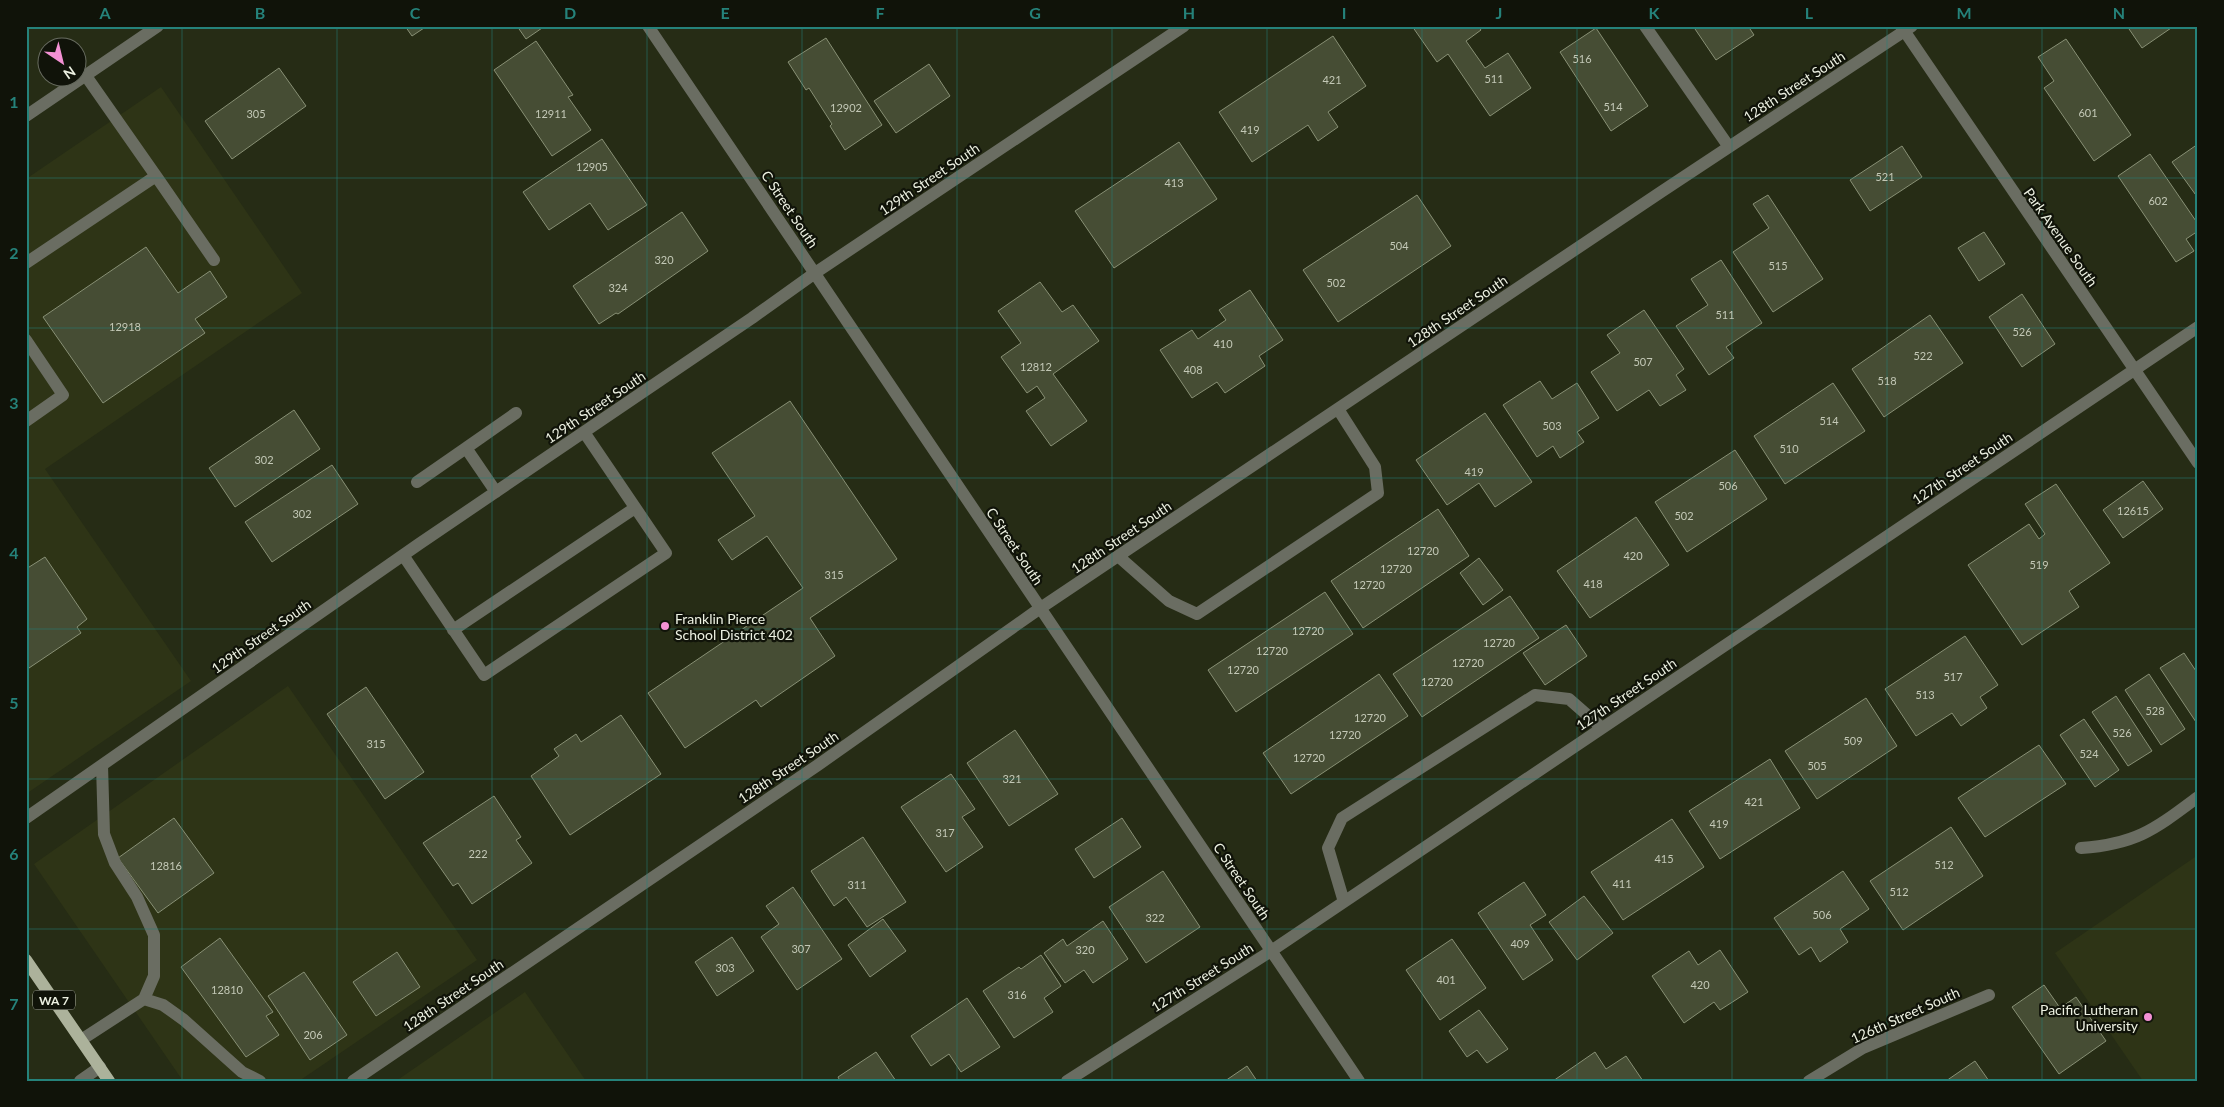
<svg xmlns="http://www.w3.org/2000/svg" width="2224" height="1107" font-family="Lato,sans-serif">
	<rect width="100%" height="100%" fill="#262c15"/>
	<path fill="#2e3416" d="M161,87L302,293L45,469L191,681L26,794V179Z
		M288,686L477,960L299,1081H183L34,864Z
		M2198,855V1081H2143L2055,953Z
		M525,992L586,1081H396Z"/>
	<path fill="#464d34" stroke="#889075" d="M405,26H427L412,36Z
		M517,26H545L526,39Z
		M1412,26H1478L1481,30L1466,41L1485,68L1508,53L1531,88L1490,116L1448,54L1437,62Z
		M1693,26H1748L1754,35L1716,60Z
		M2127,26H2174L2142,48Z
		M1596,28L1648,106L1611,131L1560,52Z
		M1333,36L1366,86L1328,112L1338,127L1318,141L1308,125L1252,162L1219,112Z
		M826,38L882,125L845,150L830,126L832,124L809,88L806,90L788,62Z
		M2066,39L2131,135L2094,161L2044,88L2054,81L2038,57Z
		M536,41L573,95L568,97L591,130L552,156L494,70Z
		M929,64L950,96L896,133L874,101Z
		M279,68L306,106L232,159L205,121Z
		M602,139L647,205L608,230L590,203L549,230L523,192Z
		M1179,142L1217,199L1114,268L1075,211Z
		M2198,144V198L2172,162Z
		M1902,146L1922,177L1870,211L1850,180Z
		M2150,154L2198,224V231L2186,239L2194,251L2176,262L2118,176Z
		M1417,195L1451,246L1338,322L1303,270Z
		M1768,195L1823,279L1773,312L1733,252L1769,228L1753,204Z
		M682,212L708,251L618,314L616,313L599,324L573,286Z
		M1984,232L2005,264L1979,281L1958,248Z
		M146,247L178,293L210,271L227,297L195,319L205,333L103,403L43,317Z
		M1721,260L1762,323L1726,347L1734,358L1709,375L1676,326L1708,305L1691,279Z
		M1040,282L1062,312L1073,305L1099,341L1053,374L1087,421L1051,446L1026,411L1045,398L1037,386L1027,393L1001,357L1021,343L998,311Z
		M1250,290L1283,340L1259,356L1265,366L1225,393L1217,382L1192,398L1160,350L1192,330L1198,339L1226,320L1219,310Z
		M2022,294L2055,344L2022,367L1989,317Z
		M1644,310L1684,369L1676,375L1686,390L1660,406L1649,390L1617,411L1591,372L1620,353L1607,335Z
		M1930,315L1963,363L1884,417L1852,369Z
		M1540,381L1552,399L1577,383L1599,418L1577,432L1584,442L1560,458L1553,446L1537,457L1503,405Z
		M1833,383L1865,431L1785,484L1754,436Z
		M790,401L897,559L810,618L835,656L761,707L756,700L685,748L648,693L803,588L767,536L732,560L718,540L755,516L712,453Z
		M294,410L320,449L235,507L209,468Z
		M1485,413L1532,482L1495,507L1479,483L1447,505L1416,460Z
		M1735,450L1767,499L1687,552L1655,502Z
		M332,465L358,504L272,562L245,522Z
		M2143,481L2163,509L2123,538L2103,510Z
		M2056,484L2110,563L2069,591L2079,607L2022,645L1968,565L2029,524L2039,539L2045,534L2025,504Z
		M1438,509L1469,556L1363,628L1331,581Z
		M1636,517L1669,565L1590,618L1557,571Z
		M45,557L87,619L77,627L81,633L26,670V569Z
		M1479,558L1503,590L1483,605L1460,573Z
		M1325,592L1353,634L1236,712L1208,670Z
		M1510,596L1539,638L1422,717L1393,674Z
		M1566,625L1587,656L1545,685L1523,653Z
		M1965,636L1998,685L1980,697L1987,708L1961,726L1952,713L1916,736L1885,689Z
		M2184,653L2198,674V721L2196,722L2160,668Z
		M1379,674L1408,716L1291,794L1263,753Z
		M2149,674L2185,729L2161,745L2125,690Z
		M366,687L424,772L385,799L327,714Z
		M2116,696L2152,751L2128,766L2092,712Z
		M1866,698L1897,746L1817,799L1785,751Z
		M621,715L661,774L570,835L531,776L559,756L554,749L576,734L581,742Z
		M2084,719L2119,770L2095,787L2060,735Z
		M1015,730L1058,794L1009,826L967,763Z
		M2039,745L2066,784L1985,837L1958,798Z
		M1770,759L1800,808L1720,859L1689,811Z
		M951,774L975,809L962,817L983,847L946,872L901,807Z
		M494,796L521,837L516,840L532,863L472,904L458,883L453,886L423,843Z
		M174,818L214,873L158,913L118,858Z
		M1122,818L1141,847L1094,878L1075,849Z
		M1672,819L1704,867L1623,920L1591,872Z
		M1951,827L1983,876L1903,930L1870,881Z
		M863,837L906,902L867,927L846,897L834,906L811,871Z
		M1163,871L1200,927L1146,963L1109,907Z
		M1843,871L1869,909L1840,929L1848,942L1820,962L1811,947L1799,955L1774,918Z
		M1524,882L1546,915L1530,925L1553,960L1523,980L1478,913Z
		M793,887L842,959L797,990L761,937L779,924L766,906Z
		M1584,896L1613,933L1577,960L1549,922Z
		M883,919L906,951L870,977L848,945Z
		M1103,921L1128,959L1093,983L1084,970L1065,983L1044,953L1063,939L1067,946Z
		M732,937L754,971L717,996L695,962Z
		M220,938L273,1012L266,1016L279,1035L246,1057L181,967Z
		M1452,939L1486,988L1440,1020L1406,970Z
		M1720,950L1748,992L1720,1010L1714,1002L1684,1023L1652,976L1689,951L1698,965Z
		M397,952L420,987L376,1016L353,982Z
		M1041,955L1061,986L1044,998L1053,1012L1014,1038L983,991L1019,967L1021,969Z
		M304,972L347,1035L310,1060L268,996Z
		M2044,985L2060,1008L2076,997L2106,1041L2059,1074L2012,1007Z
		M967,998L1000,1047L961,1072L949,1054L931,1066L911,1036Z
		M1479,1010L1508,1049L1487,1063L1477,1050L1467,1057L1449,1031Z
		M876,1052L896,1081H840L838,1077Z
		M1595,1052L1606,1069L1626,1056L1643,1081H1553Z
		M1975,1061L1989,1081H1946Z
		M1247,1066L1257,1081H1225Z"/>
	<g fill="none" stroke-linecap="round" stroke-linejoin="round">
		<path stroke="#6a6d62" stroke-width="12" d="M648,26L1359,1081
			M1645,26L1729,147
			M1901,26L2198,463
			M26,116L158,26
			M156,176L214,260
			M26,263L156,176L86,76
			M26,340L63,395L26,421
			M417,482L466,448
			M496,492L466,448L516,413
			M403,555L484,675L666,553L584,432
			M1118,556L1169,601L1197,614L1378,493L1375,467L1338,409
			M453,630L635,508
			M26,818L419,544L752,318L815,273L1184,26
			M2081,848C2137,844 2155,829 2198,797
			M1344,902L1328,848L1342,818L1535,695L1569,699L1602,728
			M144,999L163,1005L184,1020L242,1072L260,1081
			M81,1040L144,999L154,976V935L137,897L115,863L104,834L102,765
			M80,1081L100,1067
			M353,1081L818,765L1039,609L1661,192L1912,26
			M1067,1081L1271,951L2198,327
			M1809,1081L1863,1048L1989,995"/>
		<path stroke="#acb29b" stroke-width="12" d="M26,960L109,1081"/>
	</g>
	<path fill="none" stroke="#25827a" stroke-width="1" stroke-opacity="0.55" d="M182,26V1081M337,26V1081M492,26V1081M647,26V1081M802,26V1081M957,26V1081M1112,26V1081M1267,26V1081M1422,26V1081M1577,26V1081M1732,26V1081M1887,26V1081M2042,26V1081M26,178H2198M26,328H2198M26,478H2198M26,629H2198M26,779H2198M26,929H2198"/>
	<g fill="#f491d4" stroke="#101309" stroke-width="2">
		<circle cx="665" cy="626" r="5"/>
		<circle cx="2148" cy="1017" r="5"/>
	</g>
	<g text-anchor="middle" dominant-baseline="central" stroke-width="4.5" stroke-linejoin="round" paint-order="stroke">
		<g font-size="11" fill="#c3c8b6">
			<text x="1582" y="58">516</text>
			<text x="1494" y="78">511</text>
			<text x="1332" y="79">421</text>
			<text x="1613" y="106">514</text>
			<text x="846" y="107">12902</text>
			<text x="2088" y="112">601</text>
			<text x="256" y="113">305</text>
			<text x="551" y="113">12911</text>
			<text x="1250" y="129">419</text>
			<text x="592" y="166">12905</text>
			<text x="1885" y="176">521</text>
			<text x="1174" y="182">413</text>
			<text x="2158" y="200">602</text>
			<text x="1399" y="245">504</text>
			<text x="664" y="259">320</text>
			<text x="1778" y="265">515</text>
			<text x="1336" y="282">502</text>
			<text x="618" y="287">324</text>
			<text x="1725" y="314">511</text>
			<text x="125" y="326">12918</text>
			<text x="2022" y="331">526</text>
			<text x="1223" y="343">410</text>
			<text x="1923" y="355">522</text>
			<text x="1643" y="361">507</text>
			<text x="1036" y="366">12812</text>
			<text x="1193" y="369">408</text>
			<text x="1887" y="380">518</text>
			<text x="1829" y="420">514</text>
			<text x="1552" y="425">503</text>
			<text x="1789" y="448">510</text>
			<text x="264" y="459">302</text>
			<text x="1474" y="471">419</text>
			<text x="1728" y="485">506</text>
			<text x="2133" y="510">12615</text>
			<text x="302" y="513">302</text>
			<text x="1684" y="515">502</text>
			<text x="1423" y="550">12720</text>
			<text x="1633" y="555">420</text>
			<text x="2039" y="564">519</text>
			<text x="1396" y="568">12720</text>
			<text x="834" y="574">315</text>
			<text x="1593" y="583">418</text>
			<text x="1369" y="584">12720</text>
			<text x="1308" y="630">12720</text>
			<text x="1499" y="642">12720</text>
			<text x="1272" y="650">12720</text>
			<text x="1468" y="662">12720</text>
			<text x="1243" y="669">12720</text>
			<text x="1953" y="676">517</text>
			<text x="1437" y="681">12720</text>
			<text x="1925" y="694">513</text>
			<text x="2155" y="710">528</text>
			<text x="1370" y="717">12720</text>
			<text x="2122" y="732">526</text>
			<text x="1345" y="734">12720</text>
			<text x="1853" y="740">509</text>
			<text x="376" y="743">315</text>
			<text x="2089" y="753">524</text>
			<text x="1309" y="757">12720</text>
			<text x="1817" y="765">505</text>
			<text x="1012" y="778">321</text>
			<text x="1754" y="801">421</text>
			<text x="1719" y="823">419</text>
			<text x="945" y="832">317</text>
			<text x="478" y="853">222</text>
			<text x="1664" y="858">415</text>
			<text x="1944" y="864">512</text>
			<text x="166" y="865">12816</text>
			<text x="1622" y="883">411</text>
			<text x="857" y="884">311</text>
			<text x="1899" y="891">512</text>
			<text x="1822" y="914">506</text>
			<text x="1155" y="917">322</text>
			<text x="1520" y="943">409</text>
			<text x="801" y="948">307</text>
			<text x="1085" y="949">320</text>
			<text x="725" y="967">303</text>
			<text x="1446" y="979">401</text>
			<text x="1700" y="984">420</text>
			<text x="227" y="989">12810</text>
			<text x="1017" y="994">316</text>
			<text x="313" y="1034">206</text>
		</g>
		<rect fill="#101309" stroke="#abaea1" stroke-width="1" x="33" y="990.5" width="42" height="19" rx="4"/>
		<g font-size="12" font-weight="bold" fill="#edf1e2">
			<text x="54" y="1000">WA 7</text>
		</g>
		<g font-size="14" fill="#edf1e2" stroke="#101309">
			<text transform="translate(1794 86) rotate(-33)">128th Street South</text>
			<text transform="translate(929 179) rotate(-34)">129th Street South</text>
			<text transform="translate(790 209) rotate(56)">C Street South</text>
			<text transform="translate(2061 237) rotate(55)">Park Avenue South</text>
			<text transform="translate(1457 311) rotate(-34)">128th Street South</text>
			<text transform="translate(595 407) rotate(-34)">129th Street South</text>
			<text transform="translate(1962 468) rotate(-34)">127th Street South</text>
			<text transform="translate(1121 537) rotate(-34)">128th Street South</text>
			<text transform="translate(1015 546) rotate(56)">C Street South</text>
			<text transform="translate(261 636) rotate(-35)">129th Street South</text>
			<text transform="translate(1626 694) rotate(-34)">127th Street South</text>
			<text transform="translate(788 767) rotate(-34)">128th Street South</text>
			<text transform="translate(1242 881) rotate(56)">C Street South</text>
			<text transform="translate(1202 977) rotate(-32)">127th Street South</text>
			<text transform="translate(453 995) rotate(-34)">128th Street South</text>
			<text transform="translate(1905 1015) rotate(-24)">126th Street South</text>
		</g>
		<g font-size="14" fill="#edf1e2" stroke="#101309" text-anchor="start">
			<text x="675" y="618">Franklin Pierce<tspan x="675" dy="16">School District 402</tspan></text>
			<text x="2138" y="1009" text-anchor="end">Pacific Lutheran<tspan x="2138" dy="16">University</tspan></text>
		</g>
	</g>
	<rect width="2224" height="1107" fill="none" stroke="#101309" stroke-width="55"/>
	<g transform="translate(62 62) rotate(145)"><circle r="24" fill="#101309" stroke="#686c60"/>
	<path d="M0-4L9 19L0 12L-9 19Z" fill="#f491d4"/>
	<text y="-8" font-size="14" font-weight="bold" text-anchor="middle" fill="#edf1e2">N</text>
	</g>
	<rect x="28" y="28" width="2168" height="1052" fill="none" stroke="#25827a" stroke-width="2"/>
	<g font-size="16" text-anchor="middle" font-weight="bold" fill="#25827a">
		<text x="105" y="19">A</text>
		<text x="260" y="19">B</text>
		<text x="415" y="19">C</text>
		<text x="570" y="19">D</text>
		<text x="725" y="19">E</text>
		<text x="880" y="19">F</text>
		<text x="1035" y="19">G</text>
		<text x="1189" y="19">H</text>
		<text x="1344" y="19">I</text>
		<text x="1499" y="19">J</text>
		<text x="1654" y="19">K</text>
		<text x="1809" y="19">L</text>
		<text x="1964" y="19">M</text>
		<text x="2119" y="19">N</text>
		<text x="14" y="108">1</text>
		<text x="14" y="259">2</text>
		<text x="14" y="409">3</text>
		<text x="14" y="559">4</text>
		<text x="14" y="709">5</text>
		<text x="14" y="860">6</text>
		<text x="14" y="1010">7</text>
	</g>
</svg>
